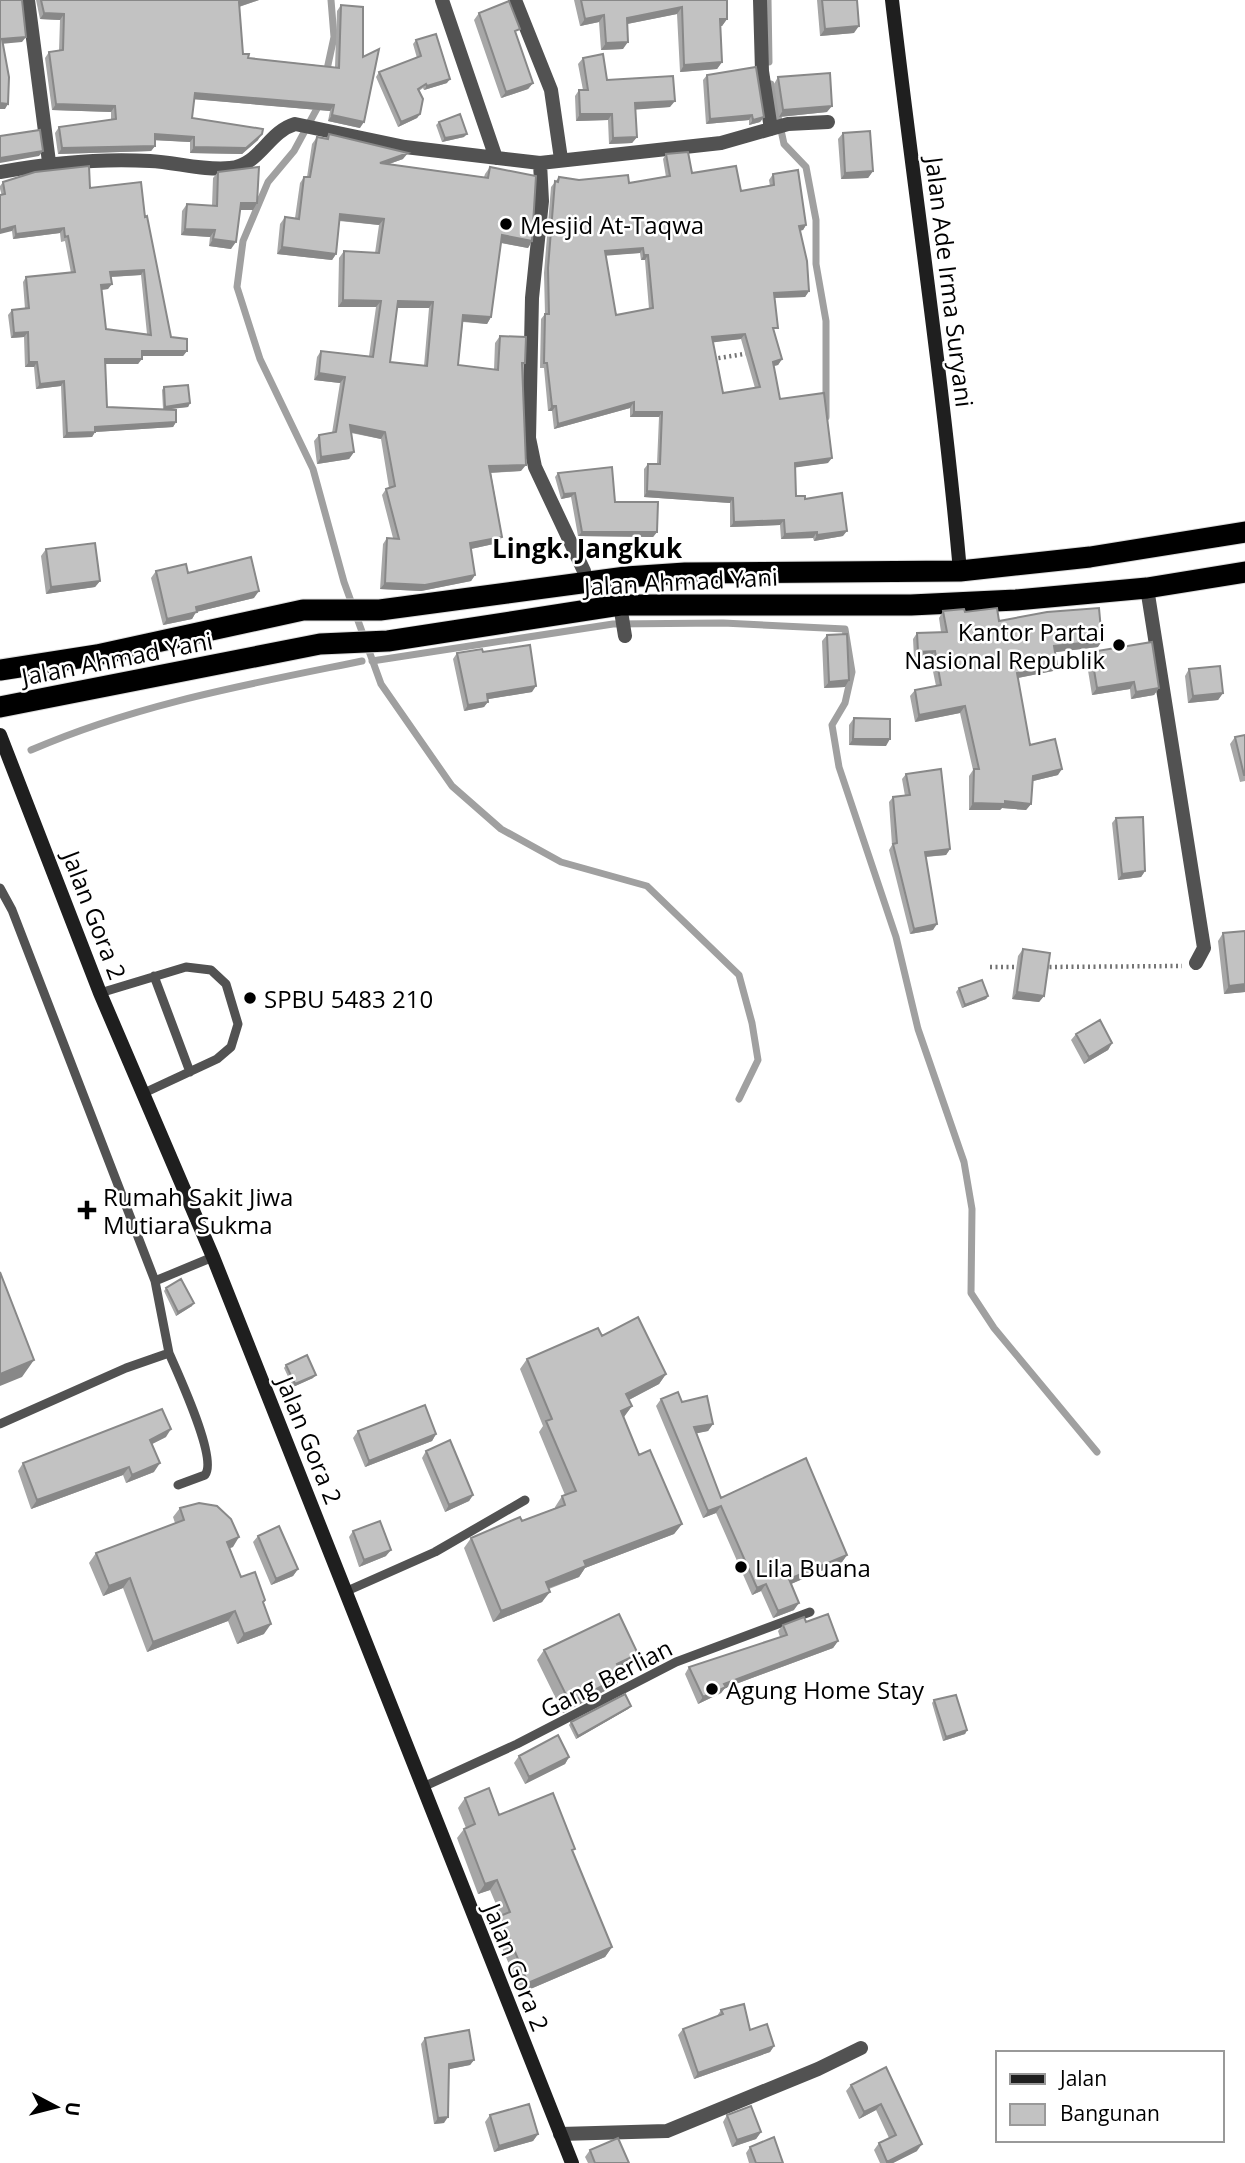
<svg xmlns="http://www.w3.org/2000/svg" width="1245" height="2163" font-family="'Open Sans',sans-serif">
	<rect width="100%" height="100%" fill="#fff"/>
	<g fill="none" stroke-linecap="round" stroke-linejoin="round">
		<path stroke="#a0a0a0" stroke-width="7" d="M768,0L769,62
			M326,74L334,37L331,0
			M771,84L784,144L806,167L816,220V264L826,321V417
			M320,103L294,151L268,182L243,241L237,287L260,359L313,469L344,582L381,684L452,786L501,829L561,862L647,886L739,975L752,1023L758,1060L739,1099
			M372,661L613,624L723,623L845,629L852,672L845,703L832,725L839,767L896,937L918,1029L964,1162L972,1209L971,1293L994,1328L1097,1452
			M31,750C137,704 249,684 362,661"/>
		<g stroke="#dbdbdb" stroke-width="23">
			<path id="highway" d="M0,670L97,655L303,610H380L626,577L685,573L960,571L1090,557L1245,532
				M0,707L320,644L388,641L620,605H911L1016,600L1147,588L1245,572"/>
		</g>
		<path stroke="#747474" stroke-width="4.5" stroke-dasharray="2 3.5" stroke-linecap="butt" d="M713,359L750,353
			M990,967H1021
			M1044,967L1182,966"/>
		<path stroke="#525252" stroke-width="9" d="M0,888L12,910L155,1281L169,1353L126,1368L0,1424
			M154,976L190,1072
			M100,993L186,967L211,970L226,984L238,1024L231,1047L217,1059L144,1093
			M155,1281L213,1257
			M169,1353C178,1374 218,1459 205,1475L178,1485
			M347,1591L435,1552L525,1500
			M423,1787L517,1744L676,1662L810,1612"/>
		<path stroke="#525252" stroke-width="14" d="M28,0L49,162
			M442,0L496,158
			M515,0L551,90L561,159
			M760,0L762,71L771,129
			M540,163L542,201L532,298L529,438L535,467L584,571L586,583
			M0,172C50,163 99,158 150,161C175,162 204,171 230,168C260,165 268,132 295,124L405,147L540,163L721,143L788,124L828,122
			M1147,588L1204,948L1196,963
			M620,605L625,636
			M560,2134L667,2131L818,2069L861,2048"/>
		<path stroke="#1f1f1f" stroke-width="14" d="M892,0C914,190 943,380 960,571
			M0,735L100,993L213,1257L572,2163"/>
		<use href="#highway" stroke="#000" stroke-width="21"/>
	</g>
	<path fill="#a7a7a7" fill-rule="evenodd" d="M36,0H259L239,7L243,54L248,58L335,67L337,11L341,5L360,128L328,121L330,111L194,99L192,118L258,140L242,154L190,153V142L155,140V146L151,151L58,154L55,133L59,127L111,120V112L52,110L45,58L49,52L59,51L60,20L40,19Z
		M574,0H727V19L722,26H720L722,62L717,69L680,72L677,14L627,24L623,49L601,50L599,22L580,26Z
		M817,0H857L854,33L820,36Z
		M479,13L516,34L533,83L528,89L501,98L474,20Z
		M416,40L447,83L424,90L423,88L419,91L420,114L417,118L398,127L376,77L379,72L417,58L413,44Z
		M583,58L607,80L670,107L635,109L637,137L632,143L609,144L608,120L576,121L575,96L579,90H583L578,64Z
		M707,75L764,117L760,122L749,125V120L706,124L703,80Z
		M778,77L827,112L779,117L774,84Z
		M439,122L464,137L442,142L436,125Z
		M843,133L873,171L868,178L841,179L838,139Z
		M329,134L403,159L389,164L484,177L485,174L490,167L532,241L528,248L501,243L491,317L487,324L463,322L458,365L494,370L495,343L500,336L525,363L522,368L521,471L491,473L502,537L498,543L471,549L475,575L471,581L421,591L380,589L383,544L387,538H393L382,495L386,489L389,488L381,439L351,433L354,452L349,459L317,464L314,441L319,435L332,433L340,383L314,380L317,357L321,351L369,356L376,307H338L339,258L344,251L375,253L379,225L339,221L336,254L332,260L277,254L280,224L285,217L295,218L300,183L304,177H307L312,144L317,137L326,139ZM397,308H429L424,366L390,362Z
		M666,154L692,173L741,191L770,186L769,180L773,174L806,225L803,230L800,231L809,291L805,297L774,298V333L782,359L778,365L774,366L780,399L828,463L795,467L796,496L805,499L843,536L814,541L813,538L781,539L780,525L730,527V503L644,497V469L648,464H657L659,417H630V408L554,429L552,411H548L544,368H540L541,319L545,314L544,273L551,187L559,177L579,180L629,183L666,177L663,159ZM640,253L641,260H645L649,309L616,315L606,255ZM741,339L755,388L723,393L713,342Z
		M218,172L253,210H240L231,249L209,246L210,237L181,235L182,211L187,204L212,206L213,178Z
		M3,182L90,188L145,217L171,337L187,351L183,356H142L138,364H105L107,407L163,409L162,390L164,387L190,403L188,407L167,409L176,422L173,427L95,432L92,437L63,438L61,386L36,389L34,367H25L24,337L11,338L8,315L12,310L25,309L23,282L26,277L71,273L65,241L61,242L60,233L13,239L12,231L0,189V186ZM141,275L147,334L106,329L102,290L108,289L111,277Z
		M558,473L615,502L657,532L653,537L578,536L571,497L561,499L555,477Z
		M46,549L100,581L95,587L46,594L41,556Z
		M156,571L188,573L254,598L196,612L192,619L163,625L151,578Z
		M943,611L965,612L1098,647L1055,652L1053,671L1018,678L1030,745L1058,775L1033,781L1031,804L1026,810L1002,808L1000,810H969V776L973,770L960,713L915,722L910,696L915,690L936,686L930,657L914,658L913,639L917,633L941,632L939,618Z
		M827,635L849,680L845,687L824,688L822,641Z
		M483,652L532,692L488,699L484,707L464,711L453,659L457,653Z
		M1091,652L1159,688L1154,695L1131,699L1130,689L1092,695L1086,658Z
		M1189,669L1223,693L1218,700L1188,703L1185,676Z
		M854,718L886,746L849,745V725Z
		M1245,735V781L1240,782L1230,744L1235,737Z
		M906,774L950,849L946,855L926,857L933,930L910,934L889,850L892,845L889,802L893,797L905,796L902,779Z
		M1116,818L1145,871L1141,877L1118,880L1112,823Z
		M1223,933L1245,992L1224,994L1218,941Z
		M1023,949L1044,996L1039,1002L1012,999L1018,956Z
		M959,988L988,996L986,999L962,1008L956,992Z
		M1076,1034L1112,1043L1108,1050L1084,1064L1071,1040Z
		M166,1288L192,1306L176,1316L164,1291Z
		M602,1336L666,1374L659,1384L629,1400L632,1406L623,1417L639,1455L682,1524L674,1534L585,1568L579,1577L549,1589L542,1602L493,1622L464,1548L471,1538L522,1521L555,1508V1507L562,1496L565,1495L539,1432L543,1426L520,1369L527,1359Z
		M286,1365L313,1378L293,1387L284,1368Z
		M661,1399L682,1402L713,1424L708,1431L696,1433L721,1498L847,1555L842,1562L791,1584L794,1610L773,1618L761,1591L752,1595L716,1513L703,1518L656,1406Z
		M358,1431L436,1434L432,1441L365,1467L353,1438Z
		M166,1437L152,1444L154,1472L126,1483L123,1475L31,1509L18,1471L23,1463Z
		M426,1451L473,1495L469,1501L445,1512L422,1458Z
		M180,1508L233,1547L230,1548L241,1577L263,1603L264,1634L237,1644L228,1621L147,1652L123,1588L103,1596L89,1563L96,1553L175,1523L173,1517Z
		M353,1531L386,1556L359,1567L349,1537Z
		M258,1536L298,1569L293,1576L271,1585L253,1542Z
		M806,1622L838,1641L833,1648L725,1688L721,1693L698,1704L685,1674L689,1667L780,1637L778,1631L783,1625Z
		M544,1650L631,1664L619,1670L623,1675L616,1685L563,1713L537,1660Z
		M934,1700L967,1730L965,1734L943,1741L932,1703Z
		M631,1706L628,1709L576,1739L569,1725L571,1722Z
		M519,1756L569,1757L565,1764L525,1784L514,1763Z
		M465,1798L573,1852L612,1947L605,1957L521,1993L493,1926L501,1916L490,1890L478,1894L457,1838L464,1829L466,1828L458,1808Z
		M721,2010L774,2046L770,2052L694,2079L678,2035L683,2029L717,2016Z
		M425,2038L474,2060L470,2065L449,2069L444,2123L434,2124L421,2044Z
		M886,2067L917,2151L893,2163H880L874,2150L879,2143L889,2138L876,2110L859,2119L846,2091L851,2085Z
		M490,2115L538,2134L533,2141L494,2152L485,2122Z
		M727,2115L761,2132L756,2139L732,2147L723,2122Z
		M750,2147L783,2163H749L746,2153Z
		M590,2150L629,2163H588L585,2157Z"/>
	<path fill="#888" d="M246,0H259L235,8L239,2Z
		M682,7L677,14L622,25L627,18Z
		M44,13L64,14L60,20L40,19Z
		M604,15L599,22L580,26L585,19Z
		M720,19H727L722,26H715Z
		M859,26L854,33L820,36L825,29Z
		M26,37L22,42L0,44L2,39Z
		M628,42L623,49L601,50L606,43Z
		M722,62L717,69L680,72L684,65Z
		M450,79L447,83L424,90L427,86Z
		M533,83L528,89L501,98L506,92Z
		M195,93L334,105L330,111L191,99Z
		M675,101L670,107L631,110L635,103Z
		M0,103L8,104L5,109H0Z
		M56,104L115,106L111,112L52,110Z
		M832,106L827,112L779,117L783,110Z
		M420,114L417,118L398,127L401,122Z
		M580,114H612L608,120L576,121Z
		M332,115L364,122L360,128L328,121Z
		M752,115L749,120L706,124L710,119Z
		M764,117L760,122L749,125L753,120Z
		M155,134L194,137L190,142L151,140Z
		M262,134L258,140L242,154L190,153L194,147Z
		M467,134L464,137L442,142L445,138Z
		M637,137L632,143L609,144L613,138Z
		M155,146L151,151L58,154L62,148Z
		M43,151L39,156L0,163V158Z
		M408,153L403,159L375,169L380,163Z
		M873,171L868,178L841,179L845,173Z
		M241,203H257L253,210H237Z
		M340,214L384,219L379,225L335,220Z
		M806,225L803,230L796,231L799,226Z
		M15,226L12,231L0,234V230Z
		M64,228L60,233L13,239L16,234Z
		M185,229L215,230L210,237L181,235Z
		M502,235L532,241L528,248L497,242Z
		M213,239L236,242L231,249L209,246Z
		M282,247L336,254L332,260L277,254Z
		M643,248L640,253L602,256L605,251Z
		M644,255H648L645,260H641Z
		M144,270L141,275L107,277L110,272Z
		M112,284L108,289L98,290L101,285Z
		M809,291L805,297L770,298L774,293Z
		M343,300L381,301L376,307H338Z
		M398,301L433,302L429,308H394Z
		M463,315L491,317L487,324L459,321Z
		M28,332L24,337L11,338L14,333Z
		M745,334L741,339L708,343L712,337Z
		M142,351H187L183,356H138Z
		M105,359H142L138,364H101Z
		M782,359L778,365L769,367L773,362Z
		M29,362H37L34,367H25Z
		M319,373L345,377L340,383L314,380Z
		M64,381L61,386L36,389L40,384Z
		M634,402L630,408L554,429L558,424Z
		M190,403L188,407L163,410L165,407Z
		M552,406H556L552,411H548Z
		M634,412H662L659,417H630Z
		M176,422L173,427L95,432L92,437L63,438L67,433L95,427Z
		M350,425L385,432L381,439L345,431Z
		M354,452L349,459L317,464L321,457Z
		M832,458L828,463L792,468L795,463Z
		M526,465L521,471L485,473L489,466Z
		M647,491L733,498L730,503L644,497Z
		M575,493L571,497L561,499L564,494Z
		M784,520L780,525L730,527L734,522Z
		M847,531L843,536L814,541L817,535Z
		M582,532H657L653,537L578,536Z
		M817,532L813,538L781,539L785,534Z
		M502,537L498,543L466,550L470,543Z
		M475,575L471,581L421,591L380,589L385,583Z
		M100,581L95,587L46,594L51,587Z
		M259,591L254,598L196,612L192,619L163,625L167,619L196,607Z
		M1102,641L1098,647L1049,653L1054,646Z
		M935,651L930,657L914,658L918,652Z
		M1057,665L1053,671L1012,679L1017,673Z
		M849,680L845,687L824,688L829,682Z
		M1134,682L1130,689L1092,695L1097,688Z
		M536,686L532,692L483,700L487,694Z
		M1159,688L1154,695L1131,699L1136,692Z
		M1223,693L1218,700L1188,703L1193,696Z
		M488,702L484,707L464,711L468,705Z
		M965,706L960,713L915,722L919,715Z
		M853,739H890L886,746L849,745Z
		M1062,769L1058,775L1029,782L1033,776Z
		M1005,801L1031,804L1026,810L1002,808L1000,810H969L973,803Z
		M950,849L946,855L921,857L925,852Z
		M1145,871L1141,877L1118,880L1122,874Z
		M937,924L933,930L910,934L914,929Z
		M1245,984V992L1224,994L1229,986Z
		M1017,992L1044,996L1039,1002L1012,999Z
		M988,996L986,999L962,1008L965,1005Z
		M1112,1043L1108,1050L1084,1064L1089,1057Z
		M194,1303L192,1306L176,1316L178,1312Z
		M34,1360L22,1377L0,1386V1374Z
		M666,1374L659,1384L619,1405L626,1394Z
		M316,1375L313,1378L293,1387L295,1384Z
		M632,1406L624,1417L613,1421L621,1411Z
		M713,1424L708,1431L689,1435L694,1427Z
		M171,1429L166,1437L144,1448L150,1440Z
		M436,1434L432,1441L365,1467L369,1461Z
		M160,1463L154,1472L126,1483L132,1475Z
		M129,1467L123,1475L31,1509L37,1500Z
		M473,1495L469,1501L445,1512L449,1505Z
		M721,1506L716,1513L703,1518L708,1511Z
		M682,1524L674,1534L585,1568L579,1577L538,1592L546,1582L584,1561Z
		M239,1537L233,1547L220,1551L227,1542Z
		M391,1550L386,1556L359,1567L364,1560Z
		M847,1555L842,1562L784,1587L789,1579Z
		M298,1569L293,1576L271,1585L276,1579Z
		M130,1578L123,1588L103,1596L109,1586Z
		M766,1584L761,1591L752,1595L757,1588Z
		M550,1592L542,1602L493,1622L501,1611Z
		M799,1603L794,1610L773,1618L778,1611Z
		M235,1611L228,1621L147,1652L153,1642Z
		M271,1624L264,1634L237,1644L244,1634Z
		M838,1641L833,1648L725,1688L721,1693L698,1704L703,1697L724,1684Z
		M638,1654L631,1664L610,1674L617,1664Z
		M623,1675L616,1685L563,1713L570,1703Z
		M631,1706L628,1709L576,1739L578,1736Z
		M967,1730L965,1734L943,1741L946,1737Z
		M569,1757L565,1764L525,1784L529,1777Z
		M497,1880L490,1890L478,1894L485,1884Z
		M612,1947L605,1957L521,1993L528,1983Z
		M774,2046L770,2052L694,2079L698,2073Z
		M474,2060L470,2065L445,2070L449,2064Z
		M881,2104L876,2110L859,2119L864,2112Z
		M448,2117L444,2123L434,2124L438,2118Z
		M761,2132L756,2139L732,2147L737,2140Z
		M538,2134L533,2141L494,2152L499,2146Z
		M922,2144L917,2151L893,2163H886Z"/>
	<path fill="#c2c2c2" stroke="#888" stroke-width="2" fill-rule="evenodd" d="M0,0H22L26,37L2,39L9,77L8,104L0,103Z
		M41,0H246L239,2L243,54H249L248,58L339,68L341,5L363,7V57L379,49L364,122L332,115L334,105L195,93L192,118L263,129L262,134L246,148L194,147V137L155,134V146L62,148L59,127L116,119L115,106L56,104L49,52L63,50L64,14L44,13Z
		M581,0H727V19H720L722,62L684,65L682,7L627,18L628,42L606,43L604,15L585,19Z
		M822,0H857L859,26L825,29Z
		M509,1L520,29L515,31L533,83L506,92L479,13Z
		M436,34L450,79L427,86L426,84L418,89L423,99L420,114L401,122L379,72L421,56L416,40Z
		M603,54L607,80L673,76L675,101L635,103L637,137L613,138L612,114H580L579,90H588L583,58Z
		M756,67L764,117L753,120L752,115L710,119L707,75Z
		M830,73L832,106L783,110L778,77Z
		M460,114L467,134L445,138L439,122Z
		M40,130L43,151L0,158V136Z
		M870,131L873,171L845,173L843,133Z
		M329,134L408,153L380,163L488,178L490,167L536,176L532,241L502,235L491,317L463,315L458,365L498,370L500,336L526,337L525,363H522L526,465L489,466L502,537L470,543L475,575L425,585L385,583L387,538L399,539L386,489L395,486L385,432L350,425L354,452L321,457L319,435L336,432L345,377L319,373L321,351L373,357L381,301L343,300L344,251L379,253L384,219L340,214L336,254L282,247L285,217L299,219L304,177H310L317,137L328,139ZM398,301L433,302L427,366L390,362Z
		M688,152L692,173L736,166L741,191L774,185L773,174L798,170L806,225L799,226L807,261L809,291L774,293L778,328H773L782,359L773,362L780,399L824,393L832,458L795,463L796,496H805V499L842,493L847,531L817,535V532L785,534L784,520L734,522L733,498L647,491L648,464H660L662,412H634V402L558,424L556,406H552L547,363H544L545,314H549L548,268L555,181L558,182L559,177L579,180L628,175L629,183L670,176L666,154ZM643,248L644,255H648L653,308L616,315L605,251ZM745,334L760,387L723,393L712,337Z
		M89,166L90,188L141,182L145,217L147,216L171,337L187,339V351H142V359H105L107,407L176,410V422L95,427V432L67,433L64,381L40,384L37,362H29L28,332L14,333L12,310L29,308L26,277L75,272L68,236L65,237L64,228L16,234L15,226L0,230V195L5,194L3,182L35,172ZM144,270L151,335L106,329L101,285L112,284L110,272Z
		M259,167L257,203H241L236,242L213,239L215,230L185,229L187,204L217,206L218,172Z
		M188,385L190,403L165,407L164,387Z
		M612,467L615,502H658L657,532H582L575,493L564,494L558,473Z
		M95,543L100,581L51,587L46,549Z
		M251,557L259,591L196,607L197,612L167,619L156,571L186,564L188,573Z
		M997,608L999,621L1047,612L1099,608L1102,641L1054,646L1057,665L1017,673L1030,745L1055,739L1062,769L1033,776L1031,804L1005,801V804L973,803L974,769H979L965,706L919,715L915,690L941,685L935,651L918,652L917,633L947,632L943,611L964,609L965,612Z
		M847,634L849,680L829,682L827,635Z
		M1152,642L1159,688L1136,692L1134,682L1097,688L1091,652Z
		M530,645L536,686L487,694L488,702L468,705L457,653L482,649L483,652Z
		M1220,666L1223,693L1193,696L1189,669Z
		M854,718L890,719V739H853Z
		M1245,735V775H1244L1235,737Z
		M941,769L950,849L925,852L937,924L914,929L893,844L897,843L893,797L910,795L906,774Z
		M1143,817L1145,871L1122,874L1116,818Z
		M1245,931V984L1229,986L1223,933Z
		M1023,949L1050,953L1044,996L1017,992Z
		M982,980L988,996L965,1005L959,988Z
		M1100,1020L1112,1043L1089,1057L1076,1034Z
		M0,1272L34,1360L0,1374Z
		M181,1279L194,1303L178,1312L166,1288Z
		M638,1317L666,1374L626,1394L632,1406L621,1411L639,1455L650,1450L682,1524L584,1561L586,1566L546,1582L550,1592L501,1611L471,1538L520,1517L522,1521L565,1505L562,1496L576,1491L546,1421L552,1419L527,1359L598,1328L602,1336Z
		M307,1355L316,1375L295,1384L286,1365Z
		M678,1392L682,1402L707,1396L713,1424L694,1427L721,1498L806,1458L847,1555L789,1579L799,1603L778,1611L766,1584L757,1588L721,1506L708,1511L661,1399Z
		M425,1405L436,1434L369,1461L358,1431Z
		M162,1409L171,1429L150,1440L160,1463L132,1475L129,1467L37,1500L23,1463Z
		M450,1440L473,1495L449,1505L426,1451Z
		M199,1503L217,1506L231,1519L239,1537L227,1542L241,1577L255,1572L265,1600L263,1602L271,1624L244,1634L235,1611L153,1642L130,1578L109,1586L96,1553L184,1520L180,1508Z
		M380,1521L391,1550L364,1560L353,1531Z
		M279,1526L298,1569L276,1579L258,1536Z
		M619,1614L638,1654L617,1664L623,1675L570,1703L544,1650Z
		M828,1614L838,1641L724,1684L726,1687L703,1697L689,1667L787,1635L783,1625L804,1617L806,1622Z
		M625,1694L631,1706L578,1736L571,1722Z
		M956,1695L967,1730L946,1737L934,1700Z
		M558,1735L569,1757L529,1777L519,1756Z
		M489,1788L499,1815L553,1793L575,1849L572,1850L612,1947L528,1983L500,1916L510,1912L497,1880L485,1884L464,1829L475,1824L465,1798Z
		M744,2004L750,2030L767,2024L774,2046L698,2073L683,2029L723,2014L721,2010Z
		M469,2030L474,2060L449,2064L448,2117L438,2118L425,2038Z
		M886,2067L922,2144L887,2162L879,2143L896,2135L881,2104L864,2112L851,2085Z
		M529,2104L538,2134L499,2146L490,2115Z
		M751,2106L761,2132L737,2140L727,2115Z
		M774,2137L783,2163H756L750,2147Z
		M618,2138L629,2163H595L590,2150Z"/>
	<g fill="#000" stroke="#fff" stroke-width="2.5">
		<circle cx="506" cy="224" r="7"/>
		<circle cx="1119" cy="645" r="7"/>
		<circle cx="250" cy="998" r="7"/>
		<path d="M83.5 1199.5h7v7h7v7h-7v7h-7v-7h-7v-7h7z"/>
		<circle cx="741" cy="1567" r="7"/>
		<circle cx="712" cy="1689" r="7"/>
	</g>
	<g text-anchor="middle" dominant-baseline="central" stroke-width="5" stroke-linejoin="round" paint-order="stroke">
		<g font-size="24" fill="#000" stroke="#fff" text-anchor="start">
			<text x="520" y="224">Mesjid At-Taqwa</text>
			<text x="1105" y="631" text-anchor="end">Kantor Partai<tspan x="1105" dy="28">Nasional Republik</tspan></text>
			<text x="264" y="998">SPBU 5483 210</text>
			<text x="103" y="1196">Rumah Sakit Jiwa<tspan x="103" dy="28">Mutiara Sukma</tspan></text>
			<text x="755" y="1567">Lila Buana</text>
			<text x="726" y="1689">Agung Home Stay</text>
		</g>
		<g font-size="24" fill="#000" stroke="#fff">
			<text transform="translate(950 282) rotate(83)">Jalan Ade Irma Suryani</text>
			<text transform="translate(681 581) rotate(-3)">Jalan Ahmad Yani</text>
			<text transform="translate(117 658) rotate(-11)">Jalan Ahmad Yani</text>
			<text transform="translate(95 915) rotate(69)">Jalan Gora 2</text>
			<text transform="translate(310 1440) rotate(68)">Jalan Gora 2</text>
			<text transform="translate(606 1678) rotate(-27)">Gang Berlian</text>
			<text transform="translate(517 1967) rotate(68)">Jalan Gora 2</text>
		</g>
		<g font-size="26" font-weight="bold" fill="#000" stroke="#fff">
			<text x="587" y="548">Lingk. Jangkuk</text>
		</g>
	</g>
	<rect x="996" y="2051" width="228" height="91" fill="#ffffff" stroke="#999999" stroke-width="2"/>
	<rect x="1010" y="2074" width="35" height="10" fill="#1f1f1f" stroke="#999999" stroke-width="2"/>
	<text x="1060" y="2086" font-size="21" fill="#000000">Jalan</text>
	<rect x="1010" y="2104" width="35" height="21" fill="#c2c2c2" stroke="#999999" stroke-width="2"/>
	<text x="1060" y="2121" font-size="21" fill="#000000">Bangunan</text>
	<g transform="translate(56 2107) rotate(97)" stroke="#ffffff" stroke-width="5" paint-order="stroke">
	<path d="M0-5L12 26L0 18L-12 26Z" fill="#000000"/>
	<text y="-10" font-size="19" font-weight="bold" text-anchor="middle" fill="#000000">U</text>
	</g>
</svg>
